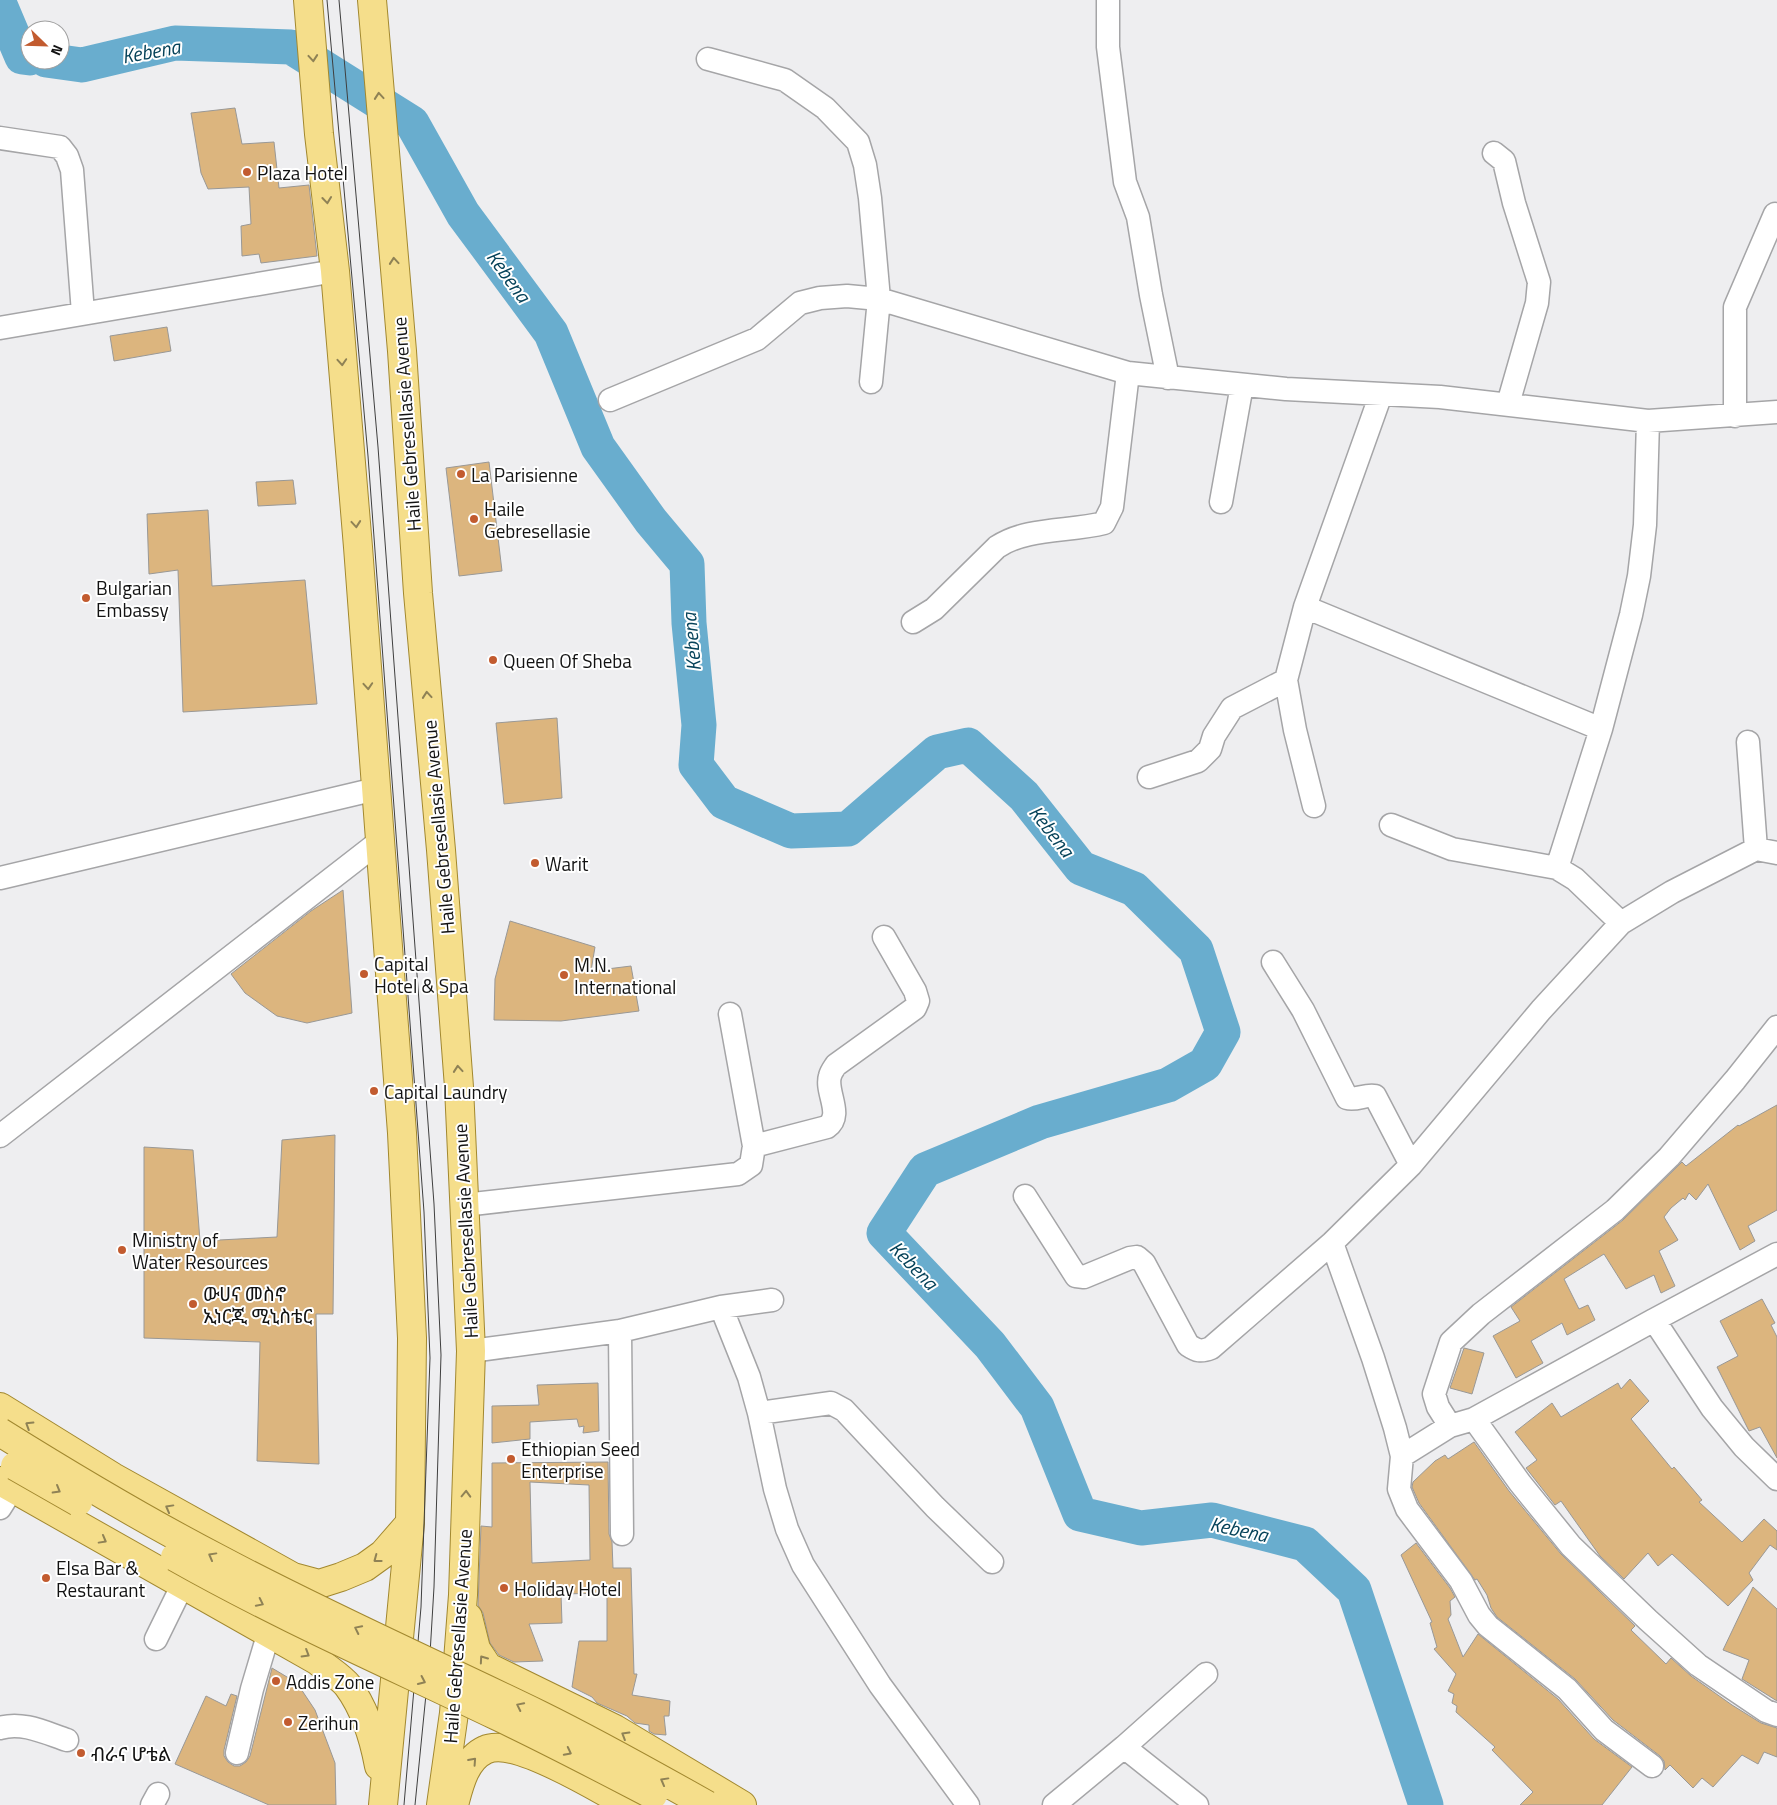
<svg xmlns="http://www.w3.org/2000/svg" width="1777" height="1805" font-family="'Titillium Web','Noto Sans Ethiopic',sans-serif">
	<rect width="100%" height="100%" fill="#eeeef0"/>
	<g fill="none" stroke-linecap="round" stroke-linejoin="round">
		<path stroke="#69adce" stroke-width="35" d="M0,5L22,57L30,58
			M46,60L82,65L175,43L291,47L412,123L463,214L551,333L598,447L651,521L687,564L689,623L699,725L696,765L724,802L791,831L848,829L937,752L968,745L1024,796L1081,868L1134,889L1196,950L1223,1032L1205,1064L1168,1085L1040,1122L925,1170L884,1233L990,1345L1037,1407L1080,1514L1141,1528L1212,1520L1305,1544L1354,1590L1426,1805"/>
	</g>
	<path fill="#dcb57e" stroke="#999896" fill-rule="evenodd" d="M235,108L242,144L274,142L279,188L309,185L317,256L261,263L259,254L242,256L241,226L251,224L249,187L208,189L201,173L191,113Z
		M167,327L171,351L114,361L110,336Z
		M489,462L502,571L459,576L446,468Z
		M293,480L296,504L258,506L256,482Z
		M208,510L212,586L305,580L317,704L183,712L178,570L149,574L147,514Z
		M557,718L562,798L504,804L496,723Z
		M343,890L352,1013L307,1023L277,1016L245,993L231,974L311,911Z
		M510,921L595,947L591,971L631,966L639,1011L561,1021L494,1020L495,979Z
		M1777,1105V1210L1748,1226L1755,1241L1740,1250L1708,1184L1696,1200L1689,1193L1685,1200L1683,1198L1671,1208L1664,1217L1678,1240L1659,1251L1675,1286L1661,1293L1654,1275L1626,1289L1604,1254L1564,1279L1579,1309L1588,1305L1595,1320L1567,1335L1562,1323L1531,1341L1543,1363L1516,1378L1493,1336L1520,1321L1511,1307L1623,1220L1682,1162L1686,1166L1738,1125L1739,1126Z
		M335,1135L333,1314H316L319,1464L257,1461L260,1342L144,1338V1147L193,1150L200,1241L277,1237L282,1140Z
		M1762,1299L1775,1323L1771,1325L1777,1337V1458L1760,1427L1749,1431L1717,1367L1738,1356L1720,1321Z
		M1464,1348L1484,1353L1472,1394L1450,1388Z
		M1630,1379L1649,1401L1631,1419L1672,1469L1674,1467L1702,1500L1699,1502L1742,1542L1764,1519L1777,1531V1550L1770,1545L1749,1573L1753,1580L1728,1606L1672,1554L1658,1566L1648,1553L1624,1579L1600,1556L1561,1501L1555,1505L1526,1468L1537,1460L1515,1432L1552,1403L1561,1417L1618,1383L1621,1389Z
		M598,1383L599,1431L583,1433L584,1426L579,1427L577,1419L530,1422V1439L492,1443V1406L539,1405L537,1385Z
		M1474,1442L1509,1491L1561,1554L1635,1626L1631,1630L1666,1664L1671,1658L1691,1676L1732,1705L1761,1723L1777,1728V1757L1764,1752L1758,1764L1742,1755L1713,1787L1702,1778L1693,1788L1670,1765L1665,1770L1664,1761L1660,1756L1613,1720L1575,1679L1497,1617L1491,1608L1487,1595L1477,1579L1475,1580L1419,1503L1412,1487L1413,1482L1435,1461L1445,1455L1448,1459Z
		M608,1462L609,1534L612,1542L613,1568H631L634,1674H637L632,1695L670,1701L669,1716H664L666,1735L654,1734L649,1731V1725L635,1723L627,1716L597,1703L592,1697L572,1687L579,1641H607V1593L561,1594L562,1623L529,1624L543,1661L514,1662L499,1655L490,1643L483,1613L478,1605L481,1526L492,1527V1463ZM530,1482L589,1485L590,1560L532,1563Z
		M1416,1543L1450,1588L1455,1597L1450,1601L1451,1615L1448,1619L1463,1657L1478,1634L1558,1699L1594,1739L1632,1767L1602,1805H1520L1533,1792L1492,1750L1495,1747L1456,1712L1457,1706L1452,1703L1454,1694L1448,1691L1456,1674L1434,1649L1437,1647L1430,1623L1432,1622L1401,1555Z
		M1753,1587L1777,1609V1701L1742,1679L1749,1660L1723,1650Z
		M272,1668L297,1683L315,1710L335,1763L336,1805H269L175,1764L206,1696L226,1706L231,1694L237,1696L224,1750V1756L228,1762L234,1766H240L246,1762L250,1756Z"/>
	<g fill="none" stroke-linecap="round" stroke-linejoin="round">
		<g stroke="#a5a5a7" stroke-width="25">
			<path id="minor" d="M1108,0V47L1125,182L1138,217L1151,295L1168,378
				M708,59L785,80L825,108L858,142L865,165L870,198L879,299L1128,373L1286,389L1440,397L1648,421L1777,412
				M0,138L60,147L67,156L72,170L83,313
				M1494,153L1504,161L1514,203L1539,282L1537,303L1508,404
				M0,328L335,271
				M1381,394L1305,607L1601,729
				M610,400L757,339L800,303L820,298L847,296L879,299L871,382
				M1735,416V307L1775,214
				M1221,502L1242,385
				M1305,607L1286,680L1295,730L1314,806
				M913,622L934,609L997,547C1027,527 1069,532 1104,523L1112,507L1128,373
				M1748,742L1756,849
				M1149,777L1198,761L1210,749L1214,736L1232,708L1286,680
				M1391,825L1452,849L1557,868L1601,729L1631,615L1639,576L1645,525L1648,421
				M1557,868L1575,879L1621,923
				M0,878L376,789
				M1273,962L1303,1010L1347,1098C1356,1101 1365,1094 1375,1096L1411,1165
				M0,1136L380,841
				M754,1146L827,1127C844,1115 825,1092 830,1076C831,1072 834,1068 836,1065L915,1008L918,1001L915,991L884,937
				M1025,1196L1076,1276L1084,1277L1130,1258L1137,1257L1144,1263L1188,1345C1197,1351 1201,1352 1211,1348L1332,1243L1411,1165L1541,1010L1621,923L1672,892L1756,849L1777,853
				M464,1205L738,1174L751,1165L754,1146L730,1014
				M1332,1243L1373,1358L1395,1428L1402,1456L1399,1489L1407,1509L1461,1581L1479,1615L1488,1626L1567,1689L1604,1730L1652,1766
				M1777,1254L1654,1320L1712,1408L1744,1447L1777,1479
				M721,1307L749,1377L759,1413L831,1403L844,1410L935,1507L992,1562
				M1654,1320L1474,1419L1450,1426L1438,1407L1434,1394L1451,1342L1481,1314L1615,1210L1669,1157L1735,1080L1777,1027
				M620,1331L622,1534
				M471,1351L620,1331L721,1307L772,1300
				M759,1413L775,1489L787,1529L803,1565L880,1685L968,1805
				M1474,1419L1520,1483L1571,1546L1648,1620L1698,1665L1766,1711L1777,1715
				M1402,1456L1450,1426
				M0,1508L12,1489
				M156,1639L183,1584
				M0,1728C22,1721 46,1733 67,1740
				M1124,1747L1197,1805
				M237,1753L252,1689L269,1632
				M152,1805L158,1794
				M1054,1805L1124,1747L1206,1674"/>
		</g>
		<g stroke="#a2882f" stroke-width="30">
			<path id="primary" d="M308,0L319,134L335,271L358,547L402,1133L412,1338L410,1523L383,1805
				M372,0L402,351L418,593L441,850L459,1087L471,1351L463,1595L454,1713L441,1805
				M0,1407L113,1477L293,1577L319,1584L341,1577L365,1567L383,1554L410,1523
				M0,1481L318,1661C327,1669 341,1677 348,1686C365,1709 374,1739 379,1766
				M468,1617L476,1649L488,1667L615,1729L742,1805
				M454,1805C459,1786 465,1759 485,1750C514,1736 600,1789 628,1805"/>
		</g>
		<use href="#minor" stroke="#fff" stroke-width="22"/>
		<use href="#primary" stroke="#f5de8b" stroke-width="28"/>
		<path stroke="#3f3f3f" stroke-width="1" d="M327,0L368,456L424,1212L430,1358L421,1607L404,1805
			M339,0L378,447L434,1204L441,1355L434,1587L430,1654L415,1805"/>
		<g stroke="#a2882f" stroke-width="30" stroke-linecap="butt">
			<path id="primary-bridge" d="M0,1432C72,1477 144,1520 219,1559C324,1615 433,1663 540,1715C597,1743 652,1774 707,1805
				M15,1466L78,1502
				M175,1557C279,1616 389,1664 497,1716C550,1741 601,1768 653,1795"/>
		</g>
		<use href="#primary-bridge" stroke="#f5de8b" stroke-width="28"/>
	</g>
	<defs><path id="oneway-chevron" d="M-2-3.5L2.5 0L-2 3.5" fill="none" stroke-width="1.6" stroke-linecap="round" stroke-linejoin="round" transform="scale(1.25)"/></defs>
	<g stroke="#8f8255">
		<use href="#oneway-chevron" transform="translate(313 58) rotate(85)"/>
		<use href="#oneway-chevron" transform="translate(379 96) rotate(-95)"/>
		<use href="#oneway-chevron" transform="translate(327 200) rotate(84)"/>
		<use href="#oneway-chevron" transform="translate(394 261) rotate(-95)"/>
		<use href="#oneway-chevron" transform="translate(342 362) rotate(86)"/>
		<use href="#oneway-chevron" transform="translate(356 524) rotate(85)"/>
		<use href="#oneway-chevron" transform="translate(368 686) rotate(86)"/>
		<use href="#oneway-chevron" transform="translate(427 695) rotate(-95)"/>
		<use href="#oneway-chevron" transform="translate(458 1069) rotate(-95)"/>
		<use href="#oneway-chevron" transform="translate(29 1425) rotate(-148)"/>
		<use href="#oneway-chevron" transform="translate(57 1490) rotate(30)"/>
		<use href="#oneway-chevron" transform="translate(466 1494) rotate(-88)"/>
		<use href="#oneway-chevron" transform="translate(169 1508) rotate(-151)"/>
		<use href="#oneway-chevron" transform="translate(103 1540) rotate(29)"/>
		<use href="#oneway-chevron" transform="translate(212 1556) rotate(-151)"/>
		<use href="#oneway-chevron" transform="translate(377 1559) rotate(143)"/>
		<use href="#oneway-chevron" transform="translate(260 1603) rotate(26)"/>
		<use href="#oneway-chevron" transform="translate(358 1629) rotate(-154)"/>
		<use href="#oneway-chevron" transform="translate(306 1654) rotate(31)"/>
		<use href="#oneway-chevron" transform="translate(483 1659) rotate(-125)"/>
		<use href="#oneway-chevron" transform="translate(422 1681) rotate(25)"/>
		<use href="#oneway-chevron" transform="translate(520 1706) rotate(-154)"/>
		<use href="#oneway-chevron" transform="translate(625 1735) rotate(-149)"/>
		<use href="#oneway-chevron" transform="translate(568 1752) rotate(27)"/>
		<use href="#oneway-chevron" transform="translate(473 1761) rotate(-48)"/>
		<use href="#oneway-chevron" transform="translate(664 1781) rotate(-151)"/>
	</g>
	<g fill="#c25b2f" stroke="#fff" stroke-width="2">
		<circle cx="247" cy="172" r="5"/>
		<circle cx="461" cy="474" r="5"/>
		<circle cx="474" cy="519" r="5"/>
		<circle cx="86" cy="598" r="5"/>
		<circle cx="493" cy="660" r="5"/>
		<circle cx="535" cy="863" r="5"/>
		<circle cx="364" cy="974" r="5"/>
		<circle cx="564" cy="975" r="5"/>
		<circle cx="374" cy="1091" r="5"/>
		<circle cx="122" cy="1250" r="5"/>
		<circle cx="193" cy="1304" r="5"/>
		<circle cx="511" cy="1459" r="5"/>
		<circle cx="46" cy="1578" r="5"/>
		<circle cx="504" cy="1588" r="5"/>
		<circle cx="276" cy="1681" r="5"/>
		<circle cx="288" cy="1722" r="5"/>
		<circle cx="81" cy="1753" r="5"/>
	</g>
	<g text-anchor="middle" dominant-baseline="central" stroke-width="4" stroke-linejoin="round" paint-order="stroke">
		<g font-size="19" fill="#121212" stroke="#fff" text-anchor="start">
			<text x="257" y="172">Plaza Hotel</text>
			<text x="471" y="474">La Parisienne</text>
			<text x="484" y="508">Haile<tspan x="484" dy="22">Gebresellasie</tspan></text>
			<text x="96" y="587">Bulgarian<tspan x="96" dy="22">Embassy</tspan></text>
			<text x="503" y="660">Queen Of Sheba</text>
			<text x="545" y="863">Warit</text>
			<text x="374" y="963">Capital<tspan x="374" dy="22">Hotel &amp; Spa</tspan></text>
			<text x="574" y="964">M.N.<tspan x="574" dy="22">International</tspan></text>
			<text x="384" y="1091">Capital Laundry</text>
			<text x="132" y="1239">Ministry of<tspan x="132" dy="22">Water Resources</tspan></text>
			<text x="203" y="1293">ውሀና መስኖ<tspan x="203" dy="22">ኢነርጂ ሚኒስቴር</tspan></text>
			<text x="521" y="1448">Ethiopian Seed<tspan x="521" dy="22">Enterprise</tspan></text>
			<text x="56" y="1567">Elsa Bar &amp;<tspan x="56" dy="22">Restaurant</tspan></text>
			<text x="514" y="1588">Holiday Hotel</text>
			<text x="286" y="1681">Addis Zone</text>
			<text x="298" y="1722">Zerihun</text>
			<text x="91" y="1753">ብራና ሆቴል</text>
		</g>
		<g font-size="19" fill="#121212" stroke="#fff">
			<text transform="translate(406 424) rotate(-94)">Haile Gebresellasie Avenue</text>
			<text transform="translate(438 827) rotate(-95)">Haile Gebresellasie Avenue</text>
			<text transform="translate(465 1231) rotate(-93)">Haile Gebresellasie Avenue</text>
			<text transform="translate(457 1636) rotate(-86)">Haile Gebresellasie Avenue</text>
		</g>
		<g font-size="20" font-style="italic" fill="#054259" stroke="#fff">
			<text transform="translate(151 51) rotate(-10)">Kebena</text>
			<text transform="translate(509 276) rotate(54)">Kebena</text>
			<text transform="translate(691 642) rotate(-95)">Kebena</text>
			<text transform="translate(1052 831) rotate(52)">Kebena</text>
			<text transform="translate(914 1265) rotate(46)">Kebena</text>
			<text transform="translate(1239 1529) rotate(12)">Kebena</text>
		</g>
	</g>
	<g transform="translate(45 45) rotate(113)"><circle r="24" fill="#ffffff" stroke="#a0a0a0"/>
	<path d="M0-4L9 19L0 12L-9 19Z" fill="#c25b2f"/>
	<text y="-8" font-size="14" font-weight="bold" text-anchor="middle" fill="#121212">N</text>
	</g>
</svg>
